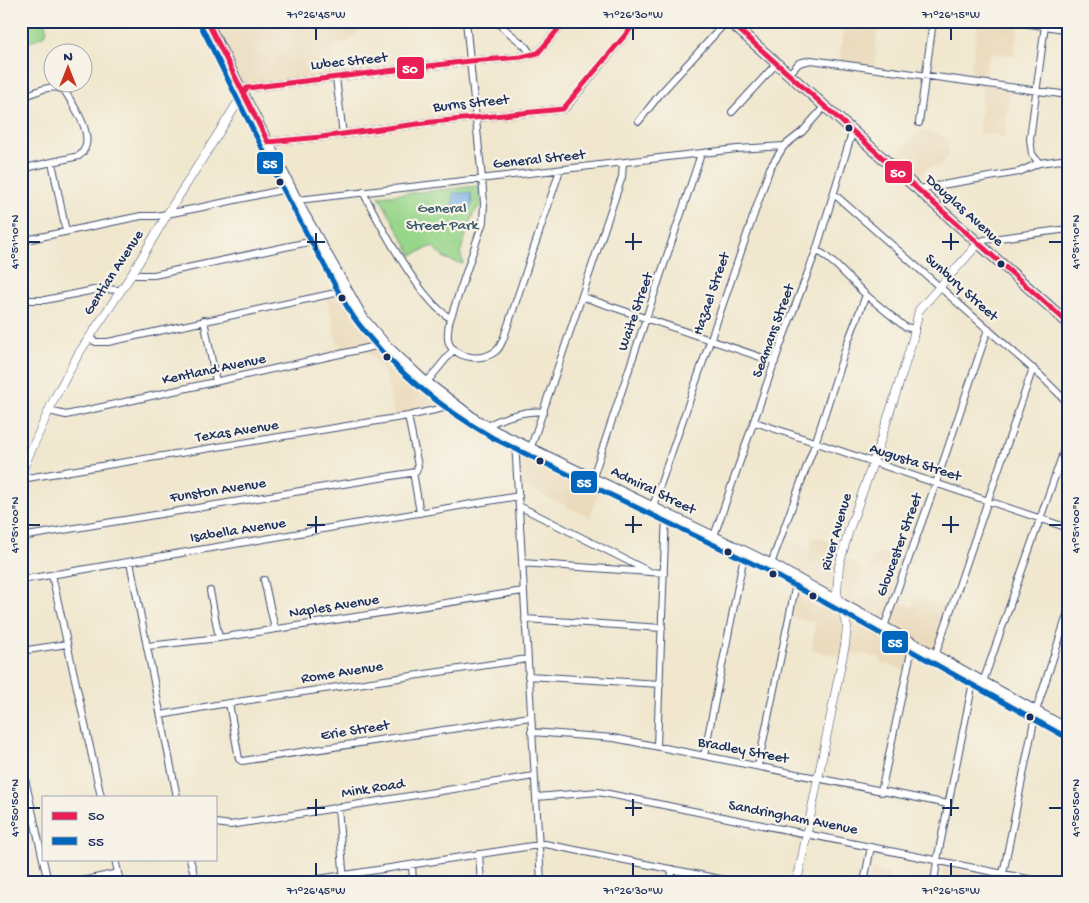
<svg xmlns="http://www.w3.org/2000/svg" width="1089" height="903" font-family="'Gochi Hand',sans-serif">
	<rect width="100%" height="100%" fill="#f7f3e8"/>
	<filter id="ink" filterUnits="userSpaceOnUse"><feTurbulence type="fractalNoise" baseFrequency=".02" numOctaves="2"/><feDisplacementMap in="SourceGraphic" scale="10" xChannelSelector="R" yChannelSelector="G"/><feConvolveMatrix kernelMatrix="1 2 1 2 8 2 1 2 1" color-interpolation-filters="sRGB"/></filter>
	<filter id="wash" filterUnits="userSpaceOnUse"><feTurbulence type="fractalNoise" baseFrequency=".0096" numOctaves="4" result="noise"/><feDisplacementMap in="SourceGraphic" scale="20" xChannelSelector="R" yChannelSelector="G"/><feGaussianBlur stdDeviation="1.12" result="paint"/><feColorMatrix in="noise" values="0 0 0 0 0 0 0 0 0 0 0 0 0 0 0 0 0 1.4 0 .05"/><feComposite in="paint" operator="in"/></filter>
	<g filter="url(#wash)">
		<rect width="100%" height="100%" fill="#f0e7ce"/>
		<path fill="#ead9ba" d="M205,21H359L357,34L346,42L332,45L336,77L241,88Z
			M843,21H878L874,71L840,65L841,44L844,36Z
			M978,21H1004L1019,24L1016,41L1013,49L1016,56L991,53L986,67L985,85L1011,88L1004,137L995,134H980L979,132L983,86L969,84Z
			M920,130L943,136L948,141L949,157L946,158L942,165L928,167L912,181L892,161Z
			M347,291L380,341L459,405L395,420L385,373L371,355L365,351L340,355L339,345L334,335V322L325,296Z
			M518,443L603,484L593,506L590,517L527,488L519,489Z
			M782,538L810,549L812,539L817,538L843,545L841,557L854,562L865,572L873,557L878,556L879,552L906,561L895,600L912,607L916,599L922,598L950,608L935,654L914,646L906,671L881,663L880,657H871L867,654L845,653L842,657L812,650L815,628L814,621L790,618L797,581L771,567Z
			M944,867L1015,882H941Z
			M872,870L890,874L888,880L895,882H870Z"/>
		<path fill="#98d68b" stroke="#5a8274" d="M21,21H44L47,30L45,35L21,46Z
			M479,186L481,205L473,214L460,253L463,261V264C448,260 442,259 433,246L412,255L379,196Z"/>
		<path fill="#7bb3eb" stroke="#4b71a4" d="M453,193H471L472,204L469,209L453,210Z"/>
	</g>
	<g filter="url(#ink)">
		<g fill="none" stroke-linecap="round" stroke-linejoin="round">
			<g stroke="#3b4b6f" stroke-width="8">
				<path id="minor" d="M466,21L482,179L484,203L483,222L449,323C448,331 446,340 451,347C461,359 483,361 496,351C500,348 502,342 504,337L560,170
					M495,21L525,46L531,54
					M789,74L799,63L811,60L1068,95
					M336,78L343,135
					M21,98C34,93 50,83 64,90C74,106 99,140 79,156L21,169
					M732,112L777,63
					M639,121L660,94L727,21
					M919,123L933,21
					M52,162L66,232
					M1039,163L1032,154L1030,139L1045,25
					M918,189L1019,172L1039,163L1068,159
					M363,192C380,225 420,300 450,318
					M834,194L1042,377L1068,403
					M298,200L737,149L784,146
					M21,241L141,216H156L198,208L291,188
					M978,244L984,240L1068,229
					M816,251L823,254L837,266L866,295L905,327L916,329
					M132,274L137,275H154L318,240
					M583,297L775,362
					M21,300H45L99,289L121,290
					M204,320L216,382
					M89,339L96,342H108L340,292L347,289
					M427,382L454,349
					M49,411L66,415L385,344
					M755,422L1068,528
					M488,426C500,417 529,410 544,412
					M515,441L541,882
					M531,447L622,177L623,163
					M413,472L420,513
					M593,477L701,154
					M21,479L408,416L457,405
					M519,506L650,572
					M653,506L770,168L784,146L802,132L824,107
					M714,536L780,346L816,251L852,133
					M21,537L416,472L418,466L408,416
					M130,562L177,797
					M522,563L664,573
					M771,564L815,444L847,344L866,295
					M52,575L101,797
					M21,580L519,496
					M264,580L275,629
					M210,591L219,638
					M525,619L662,628
					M884,627L936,483L988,329
					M148,646L219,638L523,591
					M21,651L67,644
					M935,656L1033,368
					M528,676L660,684
					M983,682L1068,439
					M229,703L239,759L242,761L530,717
					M161,715L216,705L527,659
					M531,732L614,738L948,804
					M657,746L666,513
					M704,756L745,551
					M21,761L48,882
					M758,766L797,579
					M881,792L913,643
					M536,797L598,792L609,794L1043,882
					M338,807L344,882
					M216,823L230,825L534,776
					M479,854L481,882
					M115,859L120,882
					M190,859L196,882
					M412,865L413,882
					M21,873L32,882
					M1003,874L1036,711L1068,612
					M77,882L118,873
					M299,882L545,844L735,882
					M671,882L672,869
					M864,882L871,847
					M934,882L938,855L974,677"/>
			</g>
			<g stroke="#3b4b6f" stroke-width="9">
				<path id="tertiary" d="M268,142L321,137L432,122L563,109L566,107L637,21
					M21,473L54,399L79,353L132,274L168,213L247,88L470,61L521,57L538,53L565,21
					M797,882L845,645L847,627L837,593L839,566L849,530L873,463L897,390L912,342L919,310L978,244"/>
			</g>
			<g stroke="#3b4b6f" stroke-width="11">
				<path id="secondary" d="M207,21L303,212L363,318L385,344L421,378L475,419L497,432L771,564L1068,729
					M1020,21L1068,28"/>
			</g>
			<g stroke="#3b4b6f" stroke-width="12">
				<path id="primary" d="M729,21L1068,323"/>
			</g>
			<use href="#minor" stroke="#fff" stroke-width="6"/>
			<use href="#tertiary" stroke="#fff" stroke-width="8"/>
			<use href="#secondary" stroke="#fff" stroke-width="9"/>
			<use href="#primary" stroke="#fff" stroke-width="10"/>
			<g stroke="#f7f3e8" stroke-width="9">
				<path id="bus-1" d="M729,21L1068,323
					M209,25L268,142
					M243,93L247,88L470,61L521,57L538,53L565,21
					M268,142L321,137L432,122L563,109L637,21"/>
			</g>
			<g stroke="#f7f3e8" stroke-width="9">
				<path id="bus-2" d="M200,24C239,101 276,179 318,254C331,276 343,304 358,323C393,370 443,409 493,438L768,571L1064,736"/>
			</g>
			<use href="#bus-1" stroke="#ea1d57" stroke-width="5"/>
			<use href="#bus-2" stroke="#0065bd" stroke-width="5"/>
		</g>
	</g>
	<path fill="none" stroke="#1b2f5e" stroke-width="2" d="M316,28V40M633,28V40M951,28V40M316,233V250M633,233V250M951,233V250M28,242H40M307,242H325M625,242H642M942,242H959M1049,242H1062M316,516V533M633,516V533M951,516V533M28,525H40M307,525H325M625,525H642M942,525H959M1049,525H1062M316,799V816M633,799V816M951,799V816M28,808H40M307,808H325M625,808H642M942,808H959M1049,808H1062M316,863V876M633,863V876M951,863V876"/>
	<g fill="#1b2f5e" stroke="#f7f3e8" stroke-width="2">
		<circle cx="849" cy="128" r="4.5"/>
		<circle cx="280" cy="182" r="4.5"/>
		<circle cx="1001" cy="264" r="4.5"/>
		<circle cx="342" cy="298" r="4.5"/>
		<circle cx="387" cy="357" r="4.5"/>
		<circle cx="540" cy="461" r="4.5"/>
		<circle cx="728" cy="552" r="4.5"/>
		<circle cx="773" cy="574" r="4.5"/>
		<circle cx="813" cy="596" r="4.5"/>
		<circle cx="1030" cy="717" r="4.5"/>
	</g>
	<g text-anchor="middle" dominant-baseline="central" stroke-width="4.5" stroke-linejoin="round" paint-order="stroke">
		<g font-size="15" fill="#1b2f5e" stroke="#f7f3e8">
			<text transform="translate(349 62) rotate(-6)">Lubec Street</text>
			<text transform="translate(471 104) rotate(-6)">Burns Street</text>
			<text transform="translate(539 160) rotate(-6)">General Street</text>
			<text transform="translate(964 211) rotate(42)">Douglas Avenue</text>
			<text transform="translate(114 273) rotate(-57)">Gentian Avenue</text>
			<text transform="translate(961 288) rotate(42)">Sunbury Street</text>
			<text transform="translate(712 294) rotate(-71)">Hazael Street</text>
			<text transform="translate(636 312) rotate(-71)">Waite Street</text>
			<text transform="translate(774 331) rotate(-70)">Seamans Street</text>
			<text transform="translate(214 370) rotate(-12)">Kentland Avenue</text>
			<text transform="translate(237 432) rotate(-9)">Texas Avenue</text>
			<text transform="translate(915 463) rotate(18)">Augusta Street</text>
			<text transform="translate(218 491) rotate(-9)">Funston Avenue</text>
			<text transform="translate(653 491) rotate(26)">Admiral Street</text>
			<text transform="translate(238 531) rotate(-9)">Isabella Avenue</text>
			<text transform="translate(837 532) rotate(-74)">River Avenue</text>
			<text transform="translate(900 545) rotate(-70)">Gloucester Street</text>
			<text transform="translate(334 607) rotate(-9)">Naples Avenue</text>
			<text transform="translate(342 673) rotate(-9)">Rome Avenue</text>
			<text transform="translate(355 731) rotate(-9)">Erie Street</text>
			<text transform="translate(743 751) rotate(11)">Bradley Street</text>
			<text transform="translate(373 789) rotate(-9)">Mink Road</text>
			<text transform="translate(793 818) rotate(11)">Sandringham Avenue</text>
		</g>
		<g font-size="15" fill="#3a5969" stroke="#f7f3e8">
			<text x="442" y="209">General<tspan x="442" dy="17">Street Park</tspan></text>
		</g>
	</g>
	<g stroke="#f7f3e8" stroke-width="2">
		<rect x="396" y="56" width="29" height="24" rx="5" fill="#ea1d57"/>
		<rect x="256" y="151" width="28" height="24" rx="5" fill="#0065bd"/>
		<rect x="884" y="160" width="29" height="24" rx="5" fill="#ea1d57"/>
		<rect x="570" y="470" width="28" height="24" rx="5" fill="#0065bd"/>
		<rect x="881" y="630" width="28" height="24" rx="5" fill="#0065bd"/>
	</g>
	<g font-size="14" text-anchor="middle" font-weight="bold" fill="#fff">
		<text x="410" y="73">50</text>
		<text x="270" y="168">55</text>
		<text x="898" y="177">50</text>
		<text x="584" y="487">55</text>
		<text x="895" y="647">55</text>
	</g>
	<rect width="1089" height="903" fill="none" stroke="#f7f3e8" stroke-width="55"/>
	<rect x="42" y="796" width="175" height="65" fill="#f7f3e8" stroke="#9fa5b1"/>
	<rect x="52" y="812" width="25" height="8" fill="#ea1d57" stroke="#9fa5b1"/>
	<text x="88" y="820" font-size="15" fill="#1b2f5e">50</text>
	<rect x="52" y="837" width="25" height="8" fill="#0065bd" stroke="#9fa5b1"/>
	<text x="88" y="846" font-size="15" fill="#1b2f5e">55</text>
	<g transform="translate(68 68)"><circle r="24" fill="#f7f3e8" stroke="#9fa5b1"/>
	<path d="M0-4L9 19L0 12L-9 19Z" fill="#c8321e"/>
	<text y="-8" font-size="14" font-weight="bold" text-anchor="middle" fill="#1b2f5e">N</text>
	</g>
	<rect x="28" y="28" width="1034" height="848" fill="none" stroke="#1b2f5e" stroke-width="2"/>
	<g font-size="12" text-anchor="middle" fill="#1b2f5e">
		<text x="316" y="18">71°26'45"W</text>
		<text x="633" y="18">71°26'30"W</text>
		<text x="951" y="18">71°26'15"W</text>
		<text transform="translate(14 242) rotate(-90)" y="4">41°51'10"N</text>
		<text transform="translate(1075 242) rotate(-90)" y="4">41°51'10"N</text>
		<text transform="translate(14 525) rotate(-90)" y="4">41°51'00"N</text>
		<text transform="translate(1075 525) rotate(-90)" y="4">41°51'00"N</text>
		<text transform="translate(14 808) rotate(-90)" y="4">41°50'50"N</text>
		<text transform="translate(1075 808) rotate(-90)" y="4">41°50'50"N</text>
		<text x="316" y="894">71°26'45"W</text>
		<text x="633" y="894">71°26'30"W</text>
		<text x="951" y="894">71°26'15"W</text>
	</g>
</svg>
